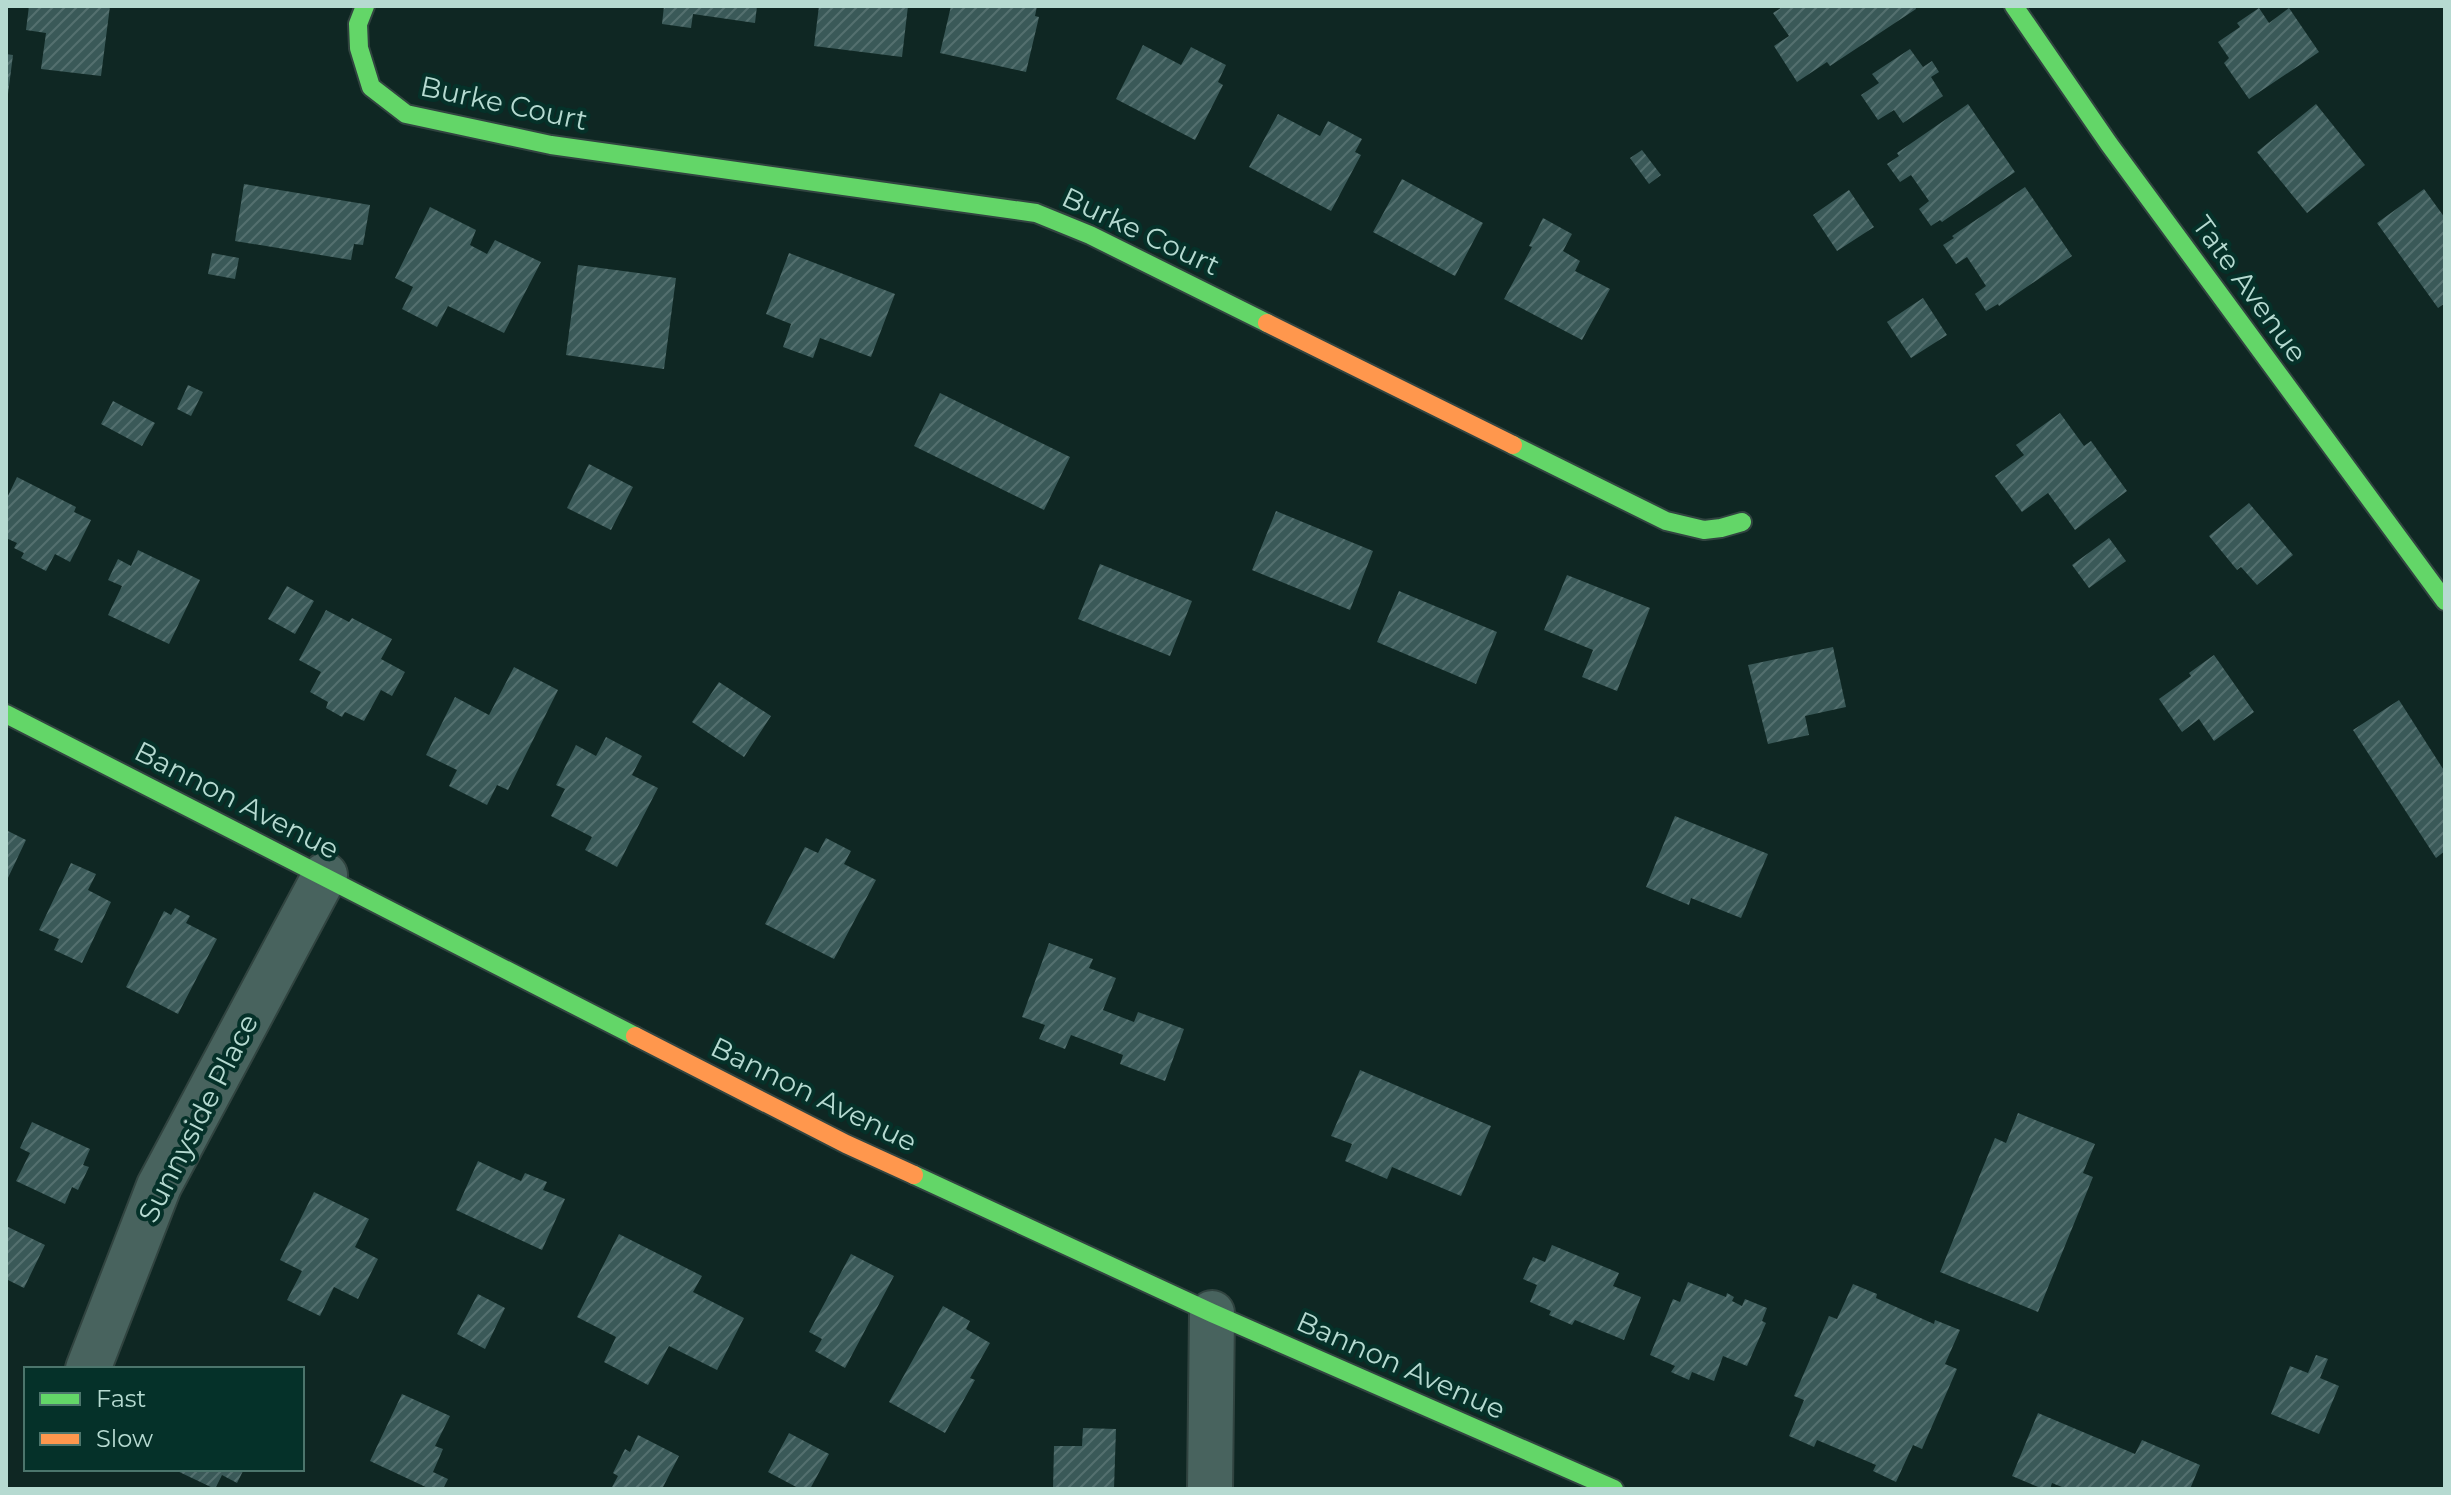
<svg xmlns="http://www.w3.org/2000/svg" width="2451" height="1495" font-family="Montserrat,sans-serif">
	<defs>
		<pattern id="building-hatch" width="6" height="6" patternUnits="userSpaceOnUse" patternTransform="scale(2)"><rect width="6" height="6" fill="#3a5958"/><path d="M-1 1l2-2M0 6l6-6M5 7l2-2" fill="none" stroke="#54706f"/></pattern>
	</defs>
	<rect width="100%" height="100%" fill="#0f2723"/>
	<path fill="url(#building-hatch)" d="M29,6H110L101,76L41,69L46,33L26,30Z
		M664,6H757L755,23L693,14L691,28L662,24Z
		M819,6H908L902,57L814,46Z
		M951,6H1037L1035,16L1039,17L1026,72L940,53Z
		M1784,6H1915L1916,9L1830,66L1827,62L1797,82L1774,46L1789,36L1773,13Z
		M2259,8L2269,23L2289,8L2319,52L2249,99L2224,63L2229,58L2218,42L2240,27L2237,23Z
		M1143,45L1181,65L1191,47L1226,65L1218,82L1223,85L1195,140L1116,99Z
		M1910,49L1923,67L1932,61L1939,72L1931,77L1943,96L1903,123L1894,110L1878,120L1861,95L1879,83L1872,74Z
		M6,54L13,55L8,94H6Z
		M1968,104L2015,172L1942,222L1940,220L1931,226L1919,209L1929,201L1911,175L1900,182L1887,164L1899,156L1897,153Z
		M2316,104L2365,165L2307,213L2257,152Z
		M1278,114L1320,136L1328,121L1362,139L1355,152L1361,155L1331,211L1249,167Z
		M1642,150L1661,175L1649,184L1630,158Z
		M1402,179L1483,223L1455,276L1373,232Z
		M244,184L370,205L363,245L354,244L351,260L235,241Z
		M2025,187L2072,256L1999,306L1998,304L1986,311L1975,294L1986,286L1967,257L1956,264L1943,245L1954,238L1952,236Z
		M2424,189L2445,218V303L2438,308L2377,223Z
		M1849,190L1874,227L1837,251L1813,215Z
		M430,207L476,230L470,245L487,254L495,240L541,262L504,333L448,306L437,327L402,309L413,287L395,278Z
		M1543,218L1572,234L1563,251L1580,261L1575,271L1610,289L1582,340L1504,299L1532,247L1529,246Z
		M212,253L239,258L235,279L208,274Z
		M789,253L895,294L871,357L820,338L813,358L783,347L791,324L766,314Z
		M578,265L676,278L664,369L566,355Z
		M1923,298L1947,335L1911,358L1887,322Z
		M188,385L203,392L191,416L177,409Z
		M940,393L1070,457L1044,510L914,446Z
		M113,401L155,423L142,446L101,424Z
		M2060,413L2084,446L2091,441L2127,491L2075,530L2048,493L2022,512L1995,476L2024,455L2016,445Z
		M589,464L633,487L611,530L567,508Z
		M17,477L76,507L74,512L91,520L70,562L55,554L46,571L21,558L24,553L14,548L17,543L6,538V500Z
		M2249,503L2293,555L2257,585L2241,567L2237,570L2209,536Z
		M1276,511L1373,551L1350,610L1252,570Z
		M2109,538L2126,561L2089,588L2072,565Z
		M138,550L200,580L169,644L108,615L122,586L108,580L118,559L131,566Z
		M1100,564L1192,601L1170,656L1078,619Z
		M1567,575L1650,608L1617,691L1582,677L1593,650L1544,630Z
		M287,586L314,601L295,634L268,619Z
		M1399,591L1497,632L1476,684L1377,642Z
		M326,610L349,622L352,618L392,639L381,659L405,672L392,696L381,690L364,721L345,712L342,717L326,708L328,702L310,692L321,672L299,660Z
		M1833,647L1846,707L1805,716L1809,735L1768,744L1748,665Z
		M2214,655L2254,712L2214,741L2199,719L2182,732L2159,699L2191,676L2189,673Z
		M514,667L558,690L508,790L497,785L487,805L449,786L457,770L426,755L455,697L489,715Z
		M719,682L771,716L744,757L692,722Z
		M2399,700L2445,772V851L2436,858L2353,730Z
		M606,737L642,756L632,775L658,788L617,867L585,850L592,837L551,816L565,789L556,785L576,745L596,756Z
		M1675,816L1768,854L1741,918L1691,898L1689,905L1646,887Z
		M6,830L26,840L6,882Z
		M826,838L851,851L844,864L876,880L834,959L765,924L805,847L818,853Z
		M71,863L96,874L88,890L111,902L82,963L54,950L59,939L39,930Z
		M175,908L190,916L186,923L217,939L178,1014L126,987L164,911L171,915Z
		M1049,943L1093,959L1089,968L1116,978L1103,1010L1134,1022L1138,1012L1184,1029L1165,1081L1120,1064L1123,1055L1071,1035L1065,1049L1039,1039L1045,1025L1022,1017Z
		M1360,1070L1491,1126L1461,1196L1392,1167L1387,1179L1345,1161L1352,1144L1331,1136Z
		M2018,1113L2095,1144L2083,1173L2093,1177L2038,1312L1940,1272L1995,1138L2006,1143Z
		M32,1122L90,1149L83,1165L89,1167L78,1190L72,1187L65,1204L16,1181L30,1153L20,1148Z
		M478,1161L521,1181L525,1173L547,1182L543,1190L565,1199L542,1250L456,1210Z
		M314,1192L369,1219L355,1247L378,1259L358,1299L334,1287L320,1316L287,1300L302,1271L280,1260Z
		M6,1226L45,1245L24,1288L6,1279Z
		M619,1234L702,1276L693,1292L744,1318L717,1370L669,1346L648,1385L604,1362L616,1337L577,1317Z
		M1552,1245L1619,1273L1613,1286L1641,1297L1624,1340L1575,1320L1572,1325L1549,1315L1551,1311L1530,1302L1537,1285L1523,1279L1533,1257L1545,1262Z
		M851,1254L894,1276L845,1368L815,1351L822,1339L809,1332Z
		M1688,1282L1726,1297L1727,1293L1734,1297L1732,1301L1742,1306L1745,1299L1767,1308L1762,1321L1766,1323L1747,1366L1723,1356L1714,1381L1692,1372L1689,1380L1671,1372L1675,1366L1650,1355L1673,1299L1680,1302Z
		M1853,1284L1877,1294L1876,1298L1934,1324L1935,1320L1960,1330L1945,1364L1957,1369L1922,1449L1913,1445L1896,1482L1873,1471L1876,1465L1817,1440L1814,1447L1789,1436L1804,1400L1794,1396L1829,1316L1837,1319Z
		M478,1294L505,1308L485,1349L457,1334Z
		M943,1306L970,1321L966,1329L990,1343L970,1378L975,1380L945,1433L889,1402Z
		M2316,1355L2328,1359L2320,1378L2339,1386L2319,1434L2271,1414L2290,1366L2308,1373Z
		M402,1394L450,1416L435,1446L443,1449L433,1472L448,1479L443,1489H430L370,1461Z
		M2038,1413L2135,1454L2142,1440L2200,1465L2190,1489H2067L2052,1483L2050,1489H2043L2012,1476Z
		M1083,1428L1116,1429L1114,1489H1053L1054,1446H1082Z
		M789,1433L829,1454L810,1489H800L768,1472Z
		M638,1435L679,1456L662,1489H611L618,1476L613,1473L625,1449L630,1452Z
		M173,1469H244L237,1483L222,1475L215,1489Z"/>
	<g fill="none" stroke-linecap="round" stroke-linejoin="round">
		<g stroke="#314440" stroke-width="48">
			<path id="street" d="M88,1369L159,1186L325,875
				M1210,1489L1212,1313"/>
		</g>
		<g stroke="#314440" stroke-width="22">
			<path id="fast" d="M365,6L358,24L359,48L371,87L406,114L551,145L1036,213L1090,235L1267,323
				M2014,6L2109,144L2445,601
				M1513,445L1666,521L1704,530L1721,528L1742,522
				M6,714L635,1036
				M914,1175L1212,1313L1614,1489"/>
		</g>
		<g stroke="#314440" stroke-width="22">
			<path id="slow" d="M1267,323L1513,445
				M635,1036L846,1144L914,1175"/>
		</g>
		<use href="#street" stroke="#48635e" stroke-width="44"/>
		<use href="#fast" stroke="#63d668" stroke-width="18"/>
		<use href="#slow" stroke="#ff974d" stroke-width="18"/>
	</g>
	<g text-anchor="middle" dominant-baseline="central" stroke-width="8" stroke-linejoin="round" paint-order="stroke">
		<g font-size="28" fill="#b6dad1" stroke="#053129">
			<text transform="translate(504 103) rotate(12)">Burke Court</text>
			<text transform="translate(1141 231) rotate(25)">Burke Court</text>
			<text transform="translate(2250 289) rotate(54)">Tate Avenue</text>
			<text transform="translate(237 800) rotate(27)">Bannon Avenue</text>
			<text transform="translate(814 1094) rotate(26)">Bannon Avenue</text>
			<text transform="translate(198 1118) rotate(-63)">Sunnyside Place</text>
			<text transform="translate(1401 1365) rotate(24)">Bannon Avenue</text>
		</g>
	</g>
	<rect width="2451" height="1495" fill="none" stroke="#b6dad1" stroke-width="16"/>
	<rect x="24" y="1367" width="280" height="104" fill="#053129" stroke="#4c756c" stroke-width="2"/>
	<rect x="40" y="1393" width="40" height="12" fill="#63d668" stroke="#4c756c" stroke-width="2"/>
	<text x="96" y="1407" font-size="24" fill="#b6dad1">Fast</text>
	<rect x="40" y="1433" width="40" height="12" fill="#ff974d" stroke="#4c756c" stroke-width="2"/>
	<text x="96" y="1447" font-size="24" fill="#b6dad1">Slow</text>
</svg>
